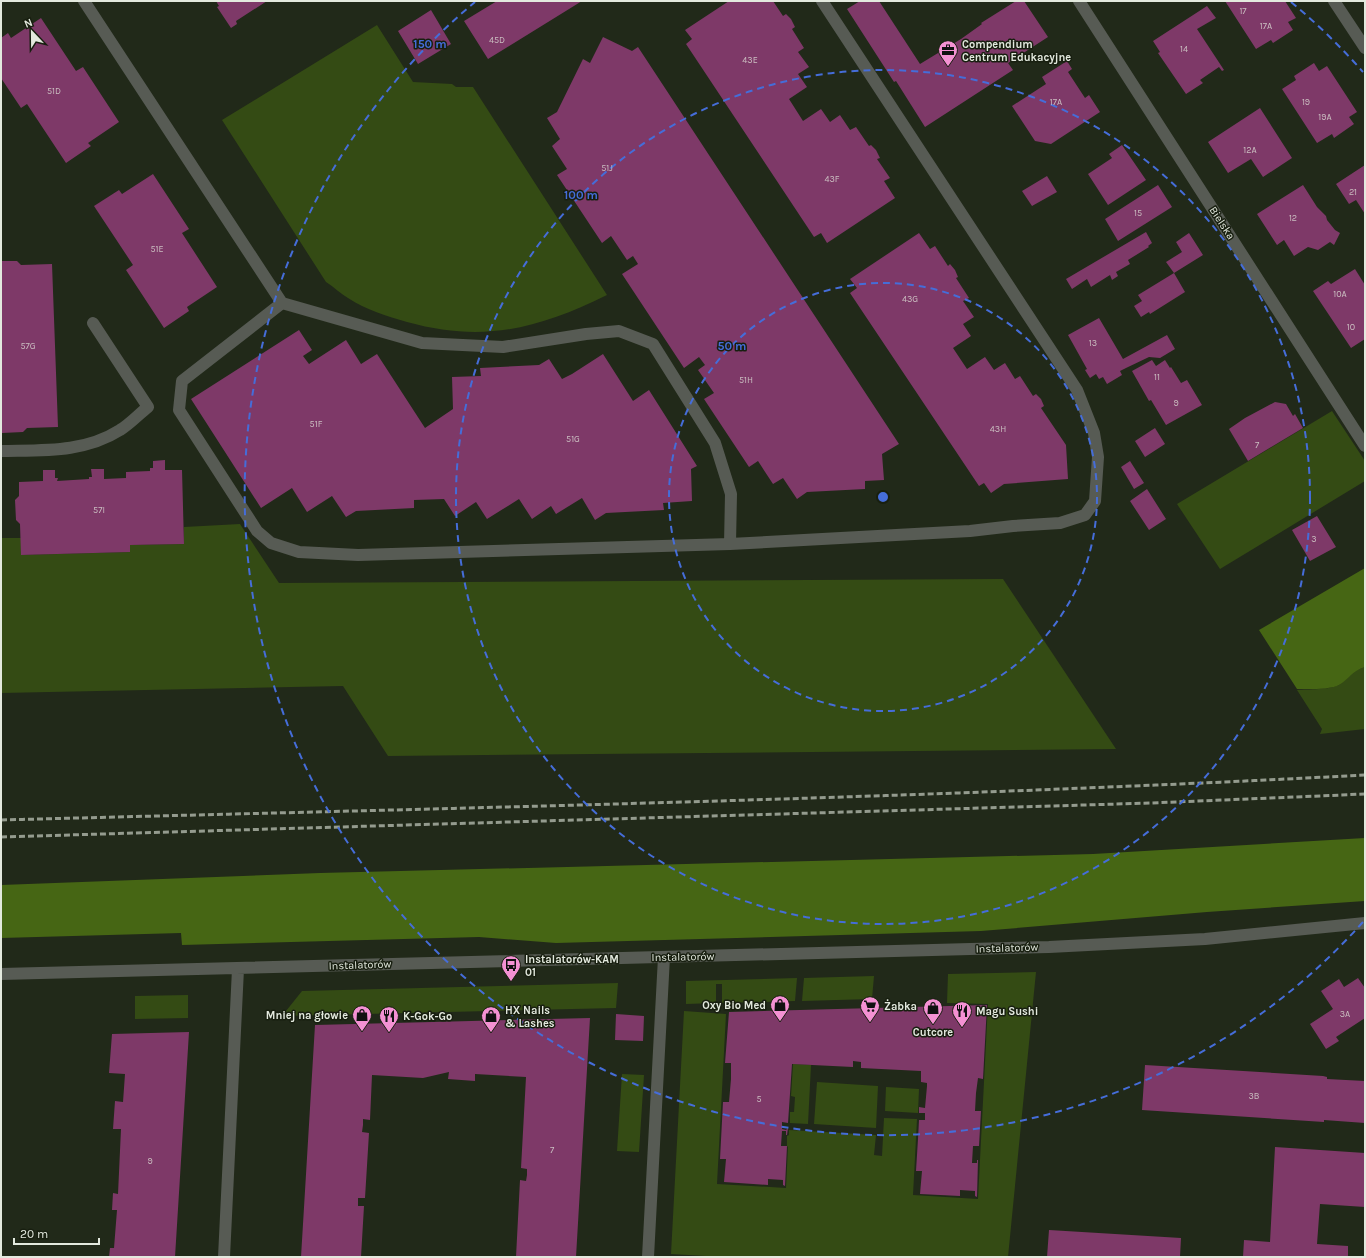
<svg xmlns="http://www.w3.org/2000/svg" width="1366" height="1258" font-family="Karla,sans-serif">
	<rect width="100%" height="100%" fill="#212919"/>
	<path fill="#344b14" d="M377,25L413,82L452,84L456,87H473L607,295C538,329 483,343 407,322C387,316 366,310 348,298C341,294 334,287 326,282L222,120Z
		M1332,411L1365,461V481L1220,569L1177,504Z
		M240,524L279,583L1003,579L1116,749L388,756L343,686L1,693V538H21V555L130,552V545L184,544V527Z
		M1365,667V729L1320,734L1322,729L1297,690C1307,689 1330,690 1339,685C1348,679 1353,670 1365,667Z
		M1036,972L1008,1257H723L671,1254L684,1011L726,1014L717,1184L786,1188L788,1147L787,1146V1136L789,1135V1130L876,1135L874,1155L882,1156L884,1118L917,1119L913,1195L978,1199L988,1004L947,1003L948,974Z
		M874,976L872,999L802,1001L804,978Z
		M797,978L795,1001L722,1003V984H716V1003L686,1004V981Z
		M618,983L616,1008L282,1016L302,991Z
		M188,995V1018L135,1019V996Z
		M793,1064L811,1065L808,1124L790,1123V1112H794L795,1097L791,1096Z
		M622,1074L644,1075L639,1152L617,1151Z
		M817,1082L878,1086L876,1128L814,1124Z
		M886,1087L919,1089L918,1113L885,1111Z"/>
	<path fill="#466614" d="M1365,568V667C1353,670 1348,680 1339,685C1330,690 1307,689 1297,689L1259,630Z
		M1365,838V901L1207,912L981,931L556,943L479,937L182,945L181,933L1,938V885L320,873L1093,854Z"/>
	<path fill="#7e3968" d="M216,1H267L236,21L237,24L231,28L217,7L219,6Z
		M497,1H582L488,59L464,21Z
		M729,1H773L783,16L786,14L791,19L795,27L792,29L804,48L798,52L809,67L798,74L807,87L789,99L803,121L821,109L830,122L840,115L850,130L856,127L869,146L871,145L876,150L880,158L877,159L890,178L884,181L895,198L827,243L821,233L814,237L686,44L692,39L685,30Z
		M860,1H879L920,64L961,39L982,24L981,23L1016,1H1024L1048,37L1008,63L1013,70L925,127L896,81L894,82L847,9Z
		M1225,1H1285L1296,18L1288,22L1293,30L1273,43L1271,40L1256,49Z
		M1207,6L1216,18L1197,29L1224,70L1222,71L1219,67L1200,80L1203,83L1186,94L1158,53L1160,52L1153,41Z
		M431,10L451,44L418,64L398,31Z
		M41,18L76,71L83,67L119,122L88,143L91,146L66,163L27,104L21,108L1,78V38L8,33L11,38Z
		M603,37L632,51L638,47L899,444L882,454L884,480L865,481V489L807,492L797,499L783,478L773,484L758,461L749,467L704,399L714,393L698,370L705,365L699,357L684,368L622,274L638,264L633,256L627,260L611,236L602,243L557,175L567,169L552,146L560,139L547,118L557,112L583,59L590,63Z
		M1067,61L1072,69L1068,72L1085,98L1089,95L1100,112L1051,144L1035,141L1012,106L1046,84L1042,77Z
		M1314,63L1319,71L1327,66L1357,112L1349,117L1354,124L1334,138L1332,134L1317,143L1282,89L1296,80L1294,76Z
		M1260,108L1292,158L1263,177L1251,159L1228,173L1208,142Z
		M1122,145L1146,180L1108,205L1088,174L1112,158L1109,154Z
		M1365,165V214L1356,200L1349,204L1336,184Z
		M153,174L189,229L182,233L217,287L187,307L189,311L164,328L126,270L133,265L94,206L119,190L122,194Z
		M1047,176L1057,192L1032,206L1022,191Z
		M1158,185L1172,207L1118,241L1105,219Z
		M1303,185L1317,207L1326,216L1327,220L1335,230L1340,233L1334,245L1330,242L1318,250L1308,247L1294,256L1284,240L1277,245L1257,214Z
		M1146,232L1152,243L1148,246L1149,247L1128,260L1130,264L1116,272L1118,276L1112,280L1110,275L1091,287L1087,279L1072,289L1066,279Z
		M919,233L930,249L935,246L948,266L950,264L955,270L958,277L956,278L969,298L963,301L974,317L963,324L971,336L953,348L967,369L985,357L994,370L1005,363L1015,379L1020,376L1033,396L1036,394L1041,399L1044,406L1041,408L1066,445L1068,479L1004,484L991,493L984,483L979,486L850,293L857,288L850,279Z
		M1189,233L1203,255L1174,273L1166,262L1182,252L1176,242Z
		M1,261H17L21,265L52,264L58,427L27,428L23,432L2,433L1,431Z
		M1355,269L1365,285V334L1364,335L1365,339L1351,348L1313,291L1328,281L1331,284Z
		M1174,273L1185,292L1150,314L1149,312L1141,317L1134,306L1142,301L1138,295Z
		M1099,318L1123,359L1167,335L1175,349L1160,358L1149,357L1126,368L1120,371L1122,375L1107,384L1103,377L1099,379L1096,374L1090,378L1085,370L1087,369L1068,335Z
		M299,330L312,350L303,356L309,364L346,340L361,364L377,354L425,428L453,409L452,377L481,376L480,368L539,365L549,359L562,379L572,374L603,354L633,401L649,390L697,466L691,469L692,501L663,503L664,510L606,513L595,520L582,498L556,514L551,506L532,519L519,499L487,519L476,502L455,516L444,499L414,500V508L356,511L346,517L332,496L307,512L292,488L261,508L191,399Z
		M1152,360L1156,366L1165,360L1170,368L1171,367L1181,383L1187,380L1202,405L1166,425L1151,400L1149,401L1132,371Z
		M1275,402L1286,404L1293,416L1295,414L1303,428L1248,461L1229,429L1245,418Z
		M1155,428L1165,444L1145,457L1135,441Z
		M165,460V470H182L184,544L130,545V552L21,555L20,524L16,520L15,500L19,496V482L43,481V470H55V478H58L57,481L89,479V477H92L91,469H104V479L126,478V472L150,471V468H153V461Z
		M1130,461L1144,483L1134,489L1121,467Z
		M1147,489L1166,519L1149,530L1130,501Z
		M1317,516L1336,547L1310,561L1292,530Z
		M1358,978L1365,988V1018L1336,1037L1339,1041L1326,1049L1310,1024L1333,1009L1321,991L1339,979L1344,987Z
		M987,1005L983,1079L978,1078L976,1093L975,1111H981L979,1146H973L972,1163H977V1160H978L977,1197L975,1196V1191L960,1190V1196L920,1194L922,1171H916L918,1139L919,1120H925V1113H919V1107L925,1108L927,1086V1083L921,1082V1071L861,1068V1062L853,1061V1067L792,1064L788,1123L782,1122V1129L786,1130L788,1128L787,1135H786V1131H782L781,1146H787L785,1186L783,1185V1180L768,1179V1185L724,1182L726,1159H720L723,1102H729L731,1079V1063H725L729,1012Z
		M616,1014L644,1016L643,1041L615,1040Z
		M590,1018L576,1257H516L520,1180L526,1181L527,1175V1169L521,1168L526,1077L475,1074V1081L448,1079L449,1072L423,1078L372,1075L370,1120L363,1119V1125L362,1132L369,1133L365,1198H358V1206H364L361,1257H301L315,1025Z
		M189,1032L175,1257H109L110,1248H114L117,1210H112L113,1193L118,1194L121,1129H113L115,1101L123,1102L125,1074L109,1073L112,1034Z
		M1145,1065L1323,1076L1327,1077V1079L1365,1081V1123L1324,1120V1122L1142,1110Z
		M1275,1147L1365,1153V1207L1320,1204L1317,1244L1348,1246V1257H1243L1244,1240L1270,1242Z
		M1049,1230L1181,1238L1180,1257H1047Z"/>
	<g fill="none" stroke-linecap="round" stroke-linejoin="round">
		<path stroke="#575b54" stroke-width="12" d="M648,1257L664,957"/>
		<path stroke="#575b54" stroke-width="12" d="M84,1L282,303L422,343L503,347L586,334L619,331L653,344L715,443L731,494L730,544L358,555L299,552L271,543L257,531L179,410L182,381L282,303
			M1079,1L1365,446
			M1334,1L1365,48
			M1,451C42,450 84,453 120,430C130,424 139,414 148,407L93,323
			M730,544L970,531L1013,526L1060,523L1085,515L1095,501L1098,457L1094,433L1077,390L822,1
			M1,974L1049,947L1205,939L1365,923
			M224,1257L238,969"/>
		<path stroke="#949b8e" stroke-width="3" stroke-dasharray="6 3" stroke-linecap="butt" d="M1,820C456,808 911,799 1365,775
			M1,837L1152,803L1365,794"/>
	</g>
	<g fill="none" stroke="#456dd9" stroke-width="2" stroke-dasharray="7 5">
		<circle cx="883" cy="497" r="214"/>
		<circle cx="883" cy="497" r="427"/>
		<path d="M1363 922A641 641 0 1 1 475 2M1291 2A641 641 0 0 1 1363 72"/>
	</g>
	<defs>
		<g id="office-pin" transform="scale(1)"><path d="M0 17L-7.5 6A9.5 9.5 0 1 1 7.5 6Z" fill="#f491d3" stroke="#181f10"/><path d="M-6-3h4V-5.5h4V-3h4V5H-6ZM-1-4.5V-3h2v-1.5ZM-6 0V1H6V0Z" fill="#111"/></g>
		<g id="bus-pin" transform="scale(1)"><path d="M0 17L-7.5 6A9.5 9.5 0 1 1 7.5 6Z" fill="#f491d3" stroke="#181f10"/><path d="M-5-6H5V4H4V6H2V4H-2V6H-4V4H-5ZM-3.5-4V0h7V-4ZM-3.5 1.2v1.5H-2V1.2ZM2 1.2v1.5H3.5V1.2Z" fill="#111"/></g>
		<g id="shop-pin" transform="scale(1)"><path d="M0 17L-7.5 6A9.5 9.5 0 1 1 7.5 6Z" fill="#f491d3" stroke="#181f10"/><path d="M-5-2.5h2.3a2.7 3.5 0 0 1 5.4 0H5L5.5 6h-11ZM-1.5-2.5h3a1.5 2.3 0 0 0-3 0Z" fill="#111"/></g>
		<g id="supermarket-pin" transform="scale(1)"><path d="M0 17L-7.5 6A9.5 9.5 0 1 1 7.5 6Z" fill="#f491d3" stroke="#181f10"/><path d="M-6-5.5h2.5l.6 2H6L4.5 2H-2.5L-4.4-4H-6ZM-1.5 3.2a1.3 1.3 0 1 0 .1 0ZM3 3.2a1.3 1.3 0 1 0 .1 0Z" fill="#111"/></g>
		<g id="restaurant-pin" transform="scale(1)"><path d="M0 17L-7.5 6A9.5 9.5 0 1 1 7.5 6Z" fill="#f491d3" stroke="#181f10"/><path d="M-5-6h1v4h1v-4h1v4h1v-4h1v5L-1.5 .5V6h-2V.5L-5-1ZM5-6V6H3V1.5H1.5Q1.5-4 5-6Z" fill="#111"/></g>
	</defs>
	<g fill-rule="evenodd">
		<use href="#office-pin" x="948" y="50"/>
		<use href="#bus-pin" x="511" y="965"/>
		<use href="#shop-pin" x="780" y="1005"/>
		<use href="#supermarket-pin" x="870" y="1006"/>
		<use href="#shop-pin" x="933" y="1008"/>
		<use href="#restaurant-pin" x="962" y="1011"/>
		<use href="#shop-pin" x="362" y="1015"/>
		<use href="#restaurant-pin" x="389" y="1016"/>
		<use href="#shop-pin" x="491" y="1016"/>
	</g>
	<g text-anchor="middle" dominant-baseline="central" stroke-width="3" stroke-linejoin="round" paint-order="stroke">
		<g font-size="9" fill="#cabdc0">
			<text x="1243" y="11">17</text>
			<text x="1266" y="26">17A</text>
			<text x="497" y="40">45D</text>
			<text x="1184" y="49">14</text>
			<text x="750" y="60">43E</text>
			<text x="54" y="91">51D</text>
			<text x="1056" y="102">17A</text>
			<text x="1306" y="102">19</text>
			<text x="1325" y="117">19A</text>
			<text x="1250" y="150">12A</text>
			<text x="607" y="168">51J</text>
			<text x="832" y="179">43F</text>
			<text x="1353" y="192">21</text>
			<text x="1138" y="213">15</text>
			<text x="1293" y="218">12</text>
			<text x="157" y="249">51E</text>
			<text x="1340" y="294">10A</text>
			<text x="910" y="299">43G</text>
			<text x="1351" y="327">10</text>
			<text x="1093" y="343">13</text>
			<text x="28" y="346">57G</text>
			<text x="1157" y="377">11</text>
			<text x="746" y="380">51H</text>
			<text x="1176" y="403">9</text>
			<text x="316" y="424">51F</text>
			<text x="998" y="429">43H</text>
			<text x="573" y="439">51G</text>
			<text x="1257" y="445">7</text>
			<text x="99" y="510">57I</text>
			<text x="1314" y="539">3</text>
			<text x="1345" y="1014">3A</text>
			<text x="1254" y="1096">3B</text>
			<text x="759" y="1099">5</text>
			<text x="552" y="1150">7</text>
			<text x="150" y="1161">9</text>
		</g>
		<g font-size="11" font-weight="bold" fill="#e3e9de" stroke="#181f10" text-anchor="start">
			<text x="962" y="44">Compendium<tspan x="962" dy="13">Centrum Edukacyjne</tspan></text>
			<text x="525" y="959">Instalatorów-KAM<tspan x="525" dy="13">01</tspan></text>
			<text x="766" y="1005" text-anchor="end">Oxy Bio Med</text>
			<text x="884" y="1006">Żabka</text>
			<text x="505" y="1010">HX Nails<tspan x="505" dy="13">&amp; Lashes</tspan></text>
			<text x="976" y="1011">Magu Sushi</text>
			<text x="348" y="1015" text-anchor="end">Mniej na głowie</text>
			<text x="403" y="1016">K-Gok-Go</text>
			<text x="933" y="1032" text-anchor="middle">Cutcore</text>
		</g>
		<g font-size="11" fill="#e3e9de" stroke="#181f10">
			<text transform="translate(1222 223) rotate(57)">Bielska</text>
			<text transform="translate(1007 948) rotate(-2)">Instalatorów</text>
			<text transform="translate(683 957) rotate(-1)">Instalatorów</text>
			<text transform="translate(360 965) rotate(-2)">Instalatorów</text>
		</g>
	</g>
	<circle cx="883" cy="497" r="6" fill="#456dd9" stroke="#181f10" stroke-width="2"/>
	<g font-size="12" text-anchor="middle" font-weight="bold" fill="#456dd9" stroke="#181f10" stroke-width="3" stroke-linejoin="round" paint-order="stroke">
		<text x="430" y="48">150 m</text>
		<text x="581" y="199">100 m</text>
		<text x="732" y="350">50 m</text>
	</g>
	<rect width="1366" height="1258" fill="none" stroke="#e3e9de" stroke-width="4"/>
	<g transform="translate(32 32) rotate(338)" stroke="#181f10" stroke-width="3" paint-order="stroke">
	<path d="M0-3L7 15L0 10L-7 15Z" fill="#e3e9de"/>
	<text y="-6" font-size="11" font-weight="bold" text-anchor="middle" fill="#e3e9de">N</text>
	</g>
	<path d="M14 1238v6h85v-6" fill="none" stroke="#e3e9de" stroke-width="2"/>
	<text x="20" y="1238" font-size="12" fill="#e3e9de" stroke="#181f10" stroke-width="3" paint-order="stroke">20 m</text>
</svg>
